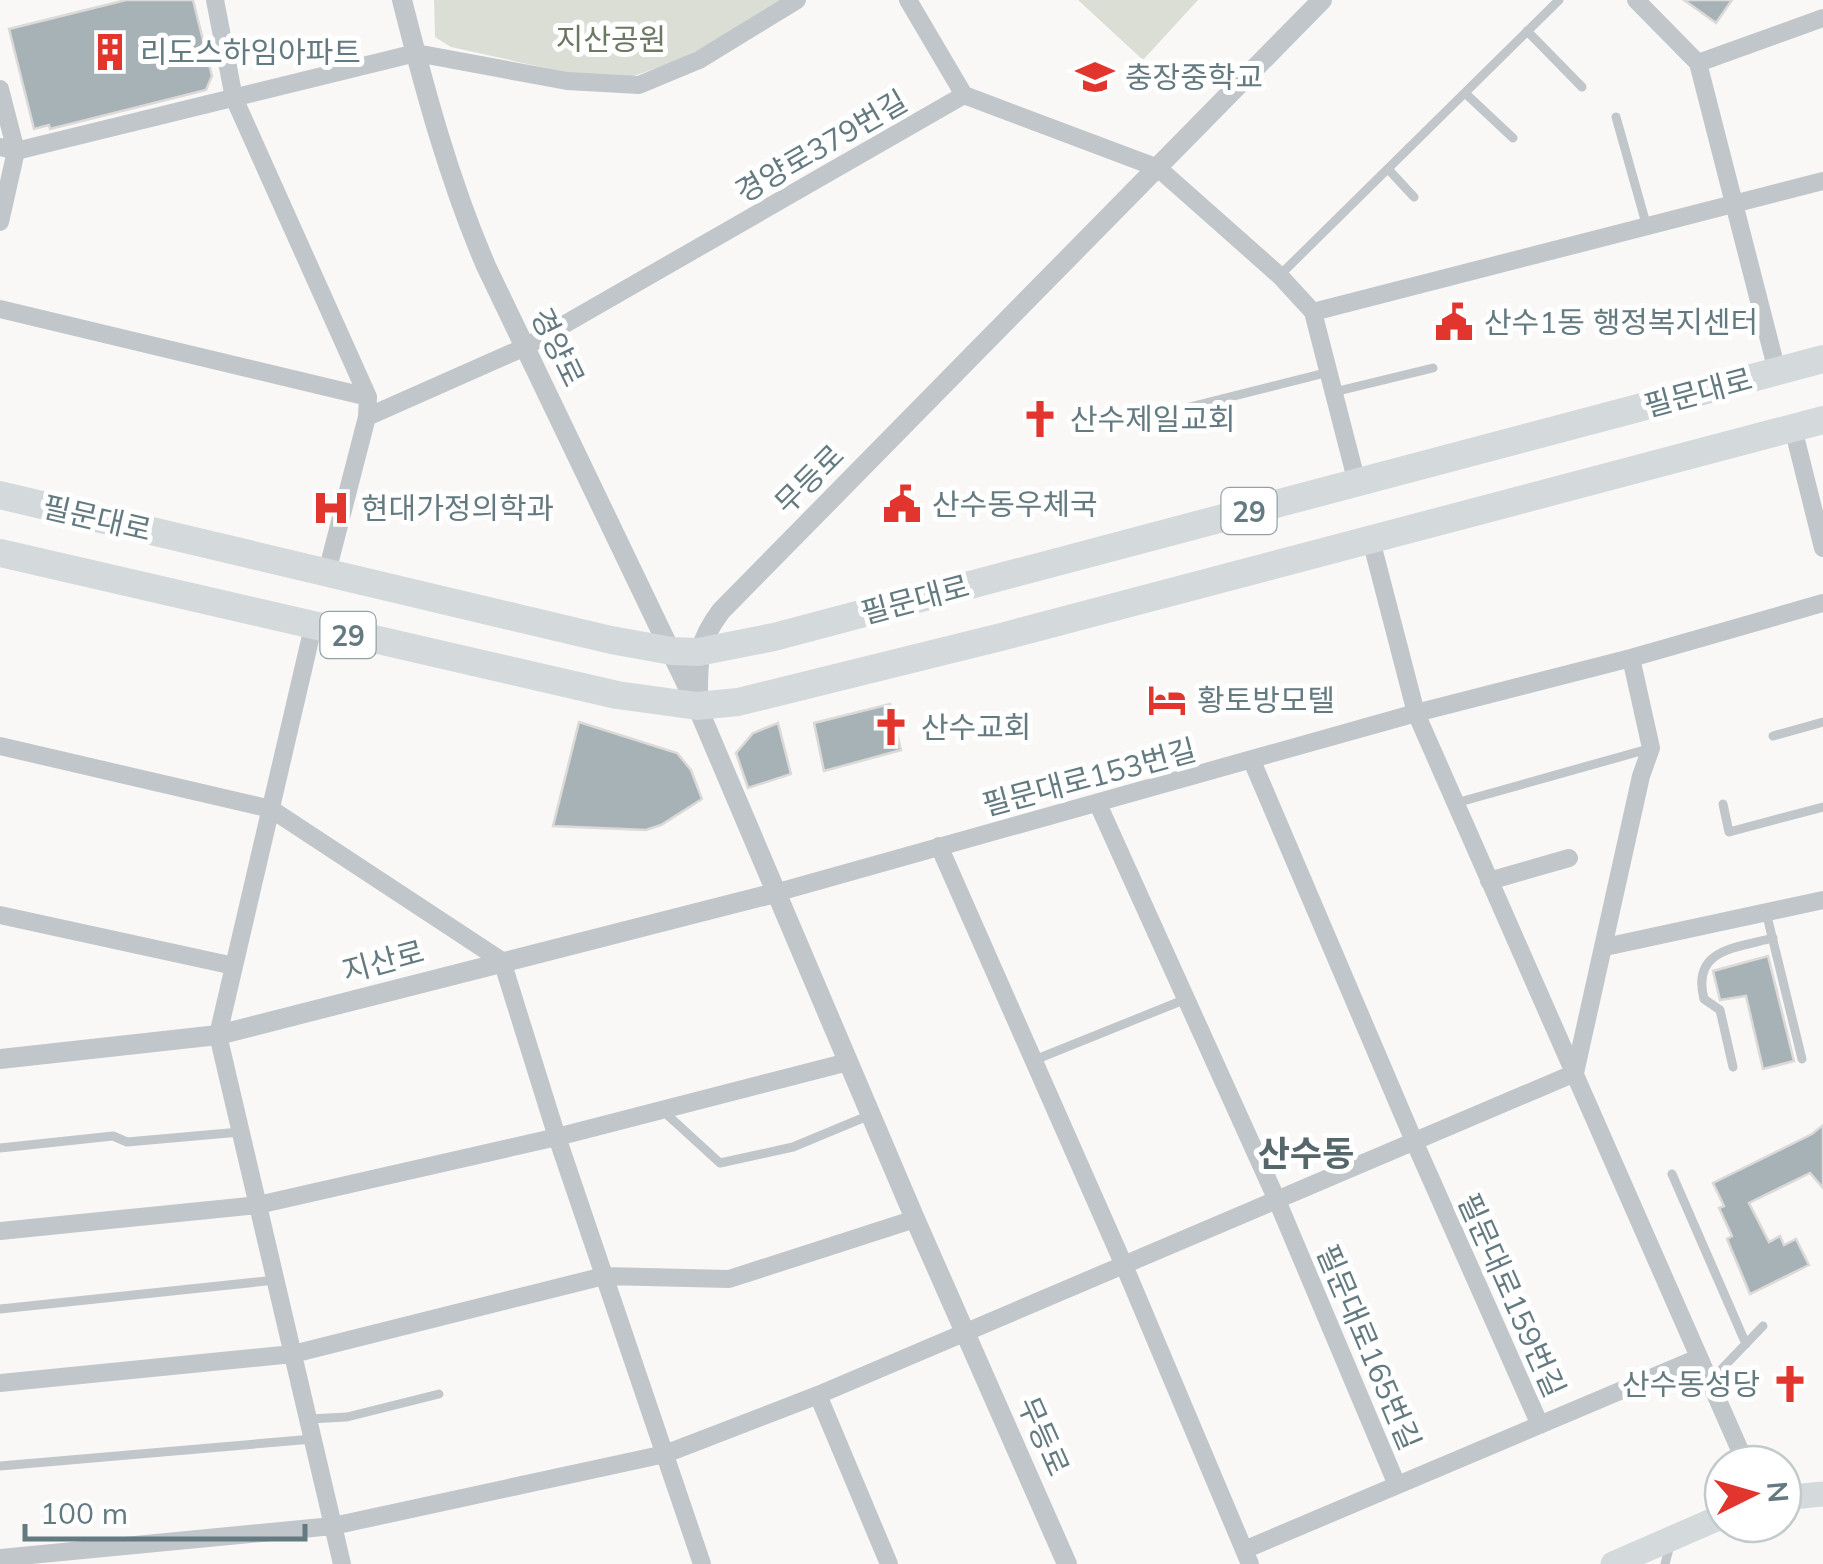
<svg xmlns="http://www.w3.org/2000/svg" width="1823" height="1564" font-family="Mulish,'Noto Sans KR',sans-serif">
	<rect width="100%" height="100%" fill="#f9f8f6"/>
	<path fill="#daded5" d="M434,0H788L682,59L631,77L595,79L451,47L435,37Z
		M1078,0H1198L1143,60Z"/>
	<path fill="#a7b2b6" stroke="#dbdad9" stroke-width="2.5" d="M126,0H193L212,76L206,90L50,129L49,125L34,129L9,29Z
		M1684,0H1732L1716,23Z
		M890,704L901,750L824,771L814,723Z
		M579,722L677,753L691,770L702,799L661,825L646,830L553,826Z
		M778,723L791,774L748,788L736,753L753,733Z
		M1768,956L1794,1061L1763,1069L1746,996L1720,1000L1713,971Z
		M1823,1125V1188L1810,1173L1749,1203L1769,1242L1780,1236L1784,1245L1796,1239L1809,1265L1750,1294L1727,1239L1732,1236L1719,1208L1724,1206L1713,1183L1812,1134Z"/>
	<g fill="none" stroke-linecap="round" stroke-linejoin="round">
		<path stroke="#c0c6c9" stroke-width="9" d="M1527,31L1582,87
			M1465,93L1513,138
			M1616,117L1647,227
			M1388,169L1414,197
			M1280,275L1559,0
			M1334,392L1433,368
			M1162,414L1329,372
			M1773,736L1823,722
			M1456,803L1648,749
			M1723,804L1729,832L1823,807
			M1766,912L1802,1059
			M1032,1061L1186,999
			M1733,1067L1720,1010L1704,999C1691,949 1736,948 1773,938
			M663,1111L720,1163L793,1147L870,1115
			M0,1148L113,1136L127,1142L240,1132
			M1672,1174L1746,1344
			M0,1309L276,1280
			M1711,1380L1763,1326
			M309,1419L347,1417L439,1394
			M0,1466L313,1439
			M1665,1564L1670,1545"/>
		<path stroke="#c0c6c9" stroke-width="18" d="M215,0L234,98L368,397L367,417L327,572
			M908,0L964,95
			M1636,0L1698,63L1777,371
			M1698,63L1823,18
			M0,89L16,151L0,222
			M964,95L1158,168L1280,276L1313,312L1357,483
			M0,147L16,151L416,53L567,81L639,85L699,60L797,0
			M0,309L368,397
			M1313,312L1823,181
			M367,417L525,347L964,95
			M1793,428L1823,548
			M1371,540L1416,713L1746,1464
			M313,627L218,1035L342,1564
			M0,746L271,809L502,961L557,1137L702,1564
			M1252,761L1414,1141L1540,1425
			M1098,804L1276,1198L1397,1485
			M939,846L1123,1263L1250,1564
			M1489,881L1569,858
			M775,893L1416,713L1631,658L1823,603
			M0,915L234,966
			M1605,947L1823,900
			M0,1231L258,1205L557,1137L848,1062
			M0,1383L293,1354L604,1276L729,1279L915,1219
			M818,1395L889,1564
			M1244,1550L1698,1358
			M0,1558L333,1526L665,1454L818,1395L1575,1073L1641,776L1651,748L1631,658"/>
		<path stroke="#c0c6c9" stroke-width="20" d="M402,0C425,91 449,180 486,266L697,706L915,1219L1067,1564
			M698,699C698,659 697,643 721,611L1322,0
			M0,1059L218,1035L775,893"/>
		<path stroke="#d4d9dc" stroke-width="25" d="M1783,1498L1823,1494
			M1613,1564L1723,1516"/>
		<path stroke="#d4d9dc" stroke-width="28" d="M0,495L611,640L672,651L698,652L774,637L1823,359
			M0,553L617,695L697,706L738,702L1005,636L1823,420"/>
	</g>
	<defs>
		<g id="building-bare" transform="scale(3)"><path d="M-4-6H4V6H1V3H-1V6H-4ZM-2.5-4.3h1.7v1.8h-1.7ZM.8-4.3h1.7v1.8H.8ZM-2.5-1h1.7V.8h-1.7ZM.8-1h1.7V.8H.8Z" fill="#e2352d" stroke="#fff" stroke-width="2.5" paint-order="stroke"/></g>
		<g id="school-bare" transform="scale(3)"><path d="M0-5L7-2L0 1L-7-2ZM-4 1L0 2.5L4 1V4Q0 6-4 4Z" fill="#e2352d" stroke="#fff" stroke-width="2.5" paint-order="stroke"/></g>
		<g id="civic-bare" transform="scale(3)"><path d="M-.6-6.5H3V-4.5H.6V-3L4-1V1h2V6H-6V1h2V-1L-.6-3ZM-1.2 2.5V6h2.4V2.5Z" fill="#e2352d" stroke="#fff" stroke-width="2.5" paint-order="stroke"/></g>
		<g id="church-bare" transform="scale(3)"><path d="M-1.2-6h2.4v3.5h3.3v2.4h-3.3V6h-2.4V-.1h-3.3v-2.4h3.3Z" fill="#e2352d" stroke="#fff" stroke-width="2.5" paint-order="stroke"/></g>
		<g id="hospital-bare" transform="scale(3)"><path d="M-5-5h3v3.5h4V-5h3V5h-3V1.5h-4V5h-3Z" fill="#e2352d" stroke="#fff" stroke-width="2.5" paint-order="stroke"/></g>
		<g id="hotel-bare" transform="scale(3)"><path d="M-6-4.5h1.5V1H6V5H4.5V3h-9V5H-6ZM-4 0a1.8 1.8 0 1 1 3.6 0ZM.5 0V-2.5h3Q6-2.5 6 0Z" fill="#e2352d" stroke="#fff" stroke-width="2.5" paint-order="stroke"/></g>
	</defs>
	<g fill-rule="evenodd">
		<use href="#building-bare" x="110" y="52"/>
		<use href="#school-bare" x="1095" y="77"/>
		<use href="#civic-bare" x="1454" y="322"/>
		<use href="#church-bare" x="1040" y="419"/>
		<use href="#civic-bare" x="902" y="504"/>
		<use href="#hospital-bare" x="331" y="508"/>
		<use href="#hotel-bare" x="1167" y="700"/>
		<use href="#church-bare" x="891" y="727"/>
		<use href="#church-bare" x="1790" y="1384"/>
	</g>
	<g text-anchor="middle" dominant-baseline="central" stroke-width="10" stroke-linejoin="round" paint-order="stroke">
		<g fill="#fff" stroke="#92a2a7" stroke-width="2.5">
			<rect x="1221.5" y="488" width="55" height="46" rx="8"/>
			<rect x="320.5" y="612" width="55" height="46" rx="8"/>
		</g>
		<g font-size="28" font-weight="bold" fill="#647a81">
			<text x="1249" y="511">29</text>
			<text x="348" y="635">29</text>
		</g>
		<g font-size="30" fill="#6b7963" stroke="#fff">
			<text x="611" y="39">지산공원</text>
		</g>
		<g font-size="30" fill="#647a81" stroke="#fff" text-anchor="start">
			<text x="140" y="52">리도스하임아파트</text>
			<text x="1125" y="77">충장중학교</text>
			<text x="1484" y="322">산수1동 행정복지센터</text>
			<text x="1070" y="419">산수제일교회</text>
			<text x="932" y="504">산수동우체국</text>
			<text x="361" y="508">현대가정의학과</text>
			<text x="1197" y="700">황토방모텔</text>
			<text x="921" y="727">산수교회</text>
			<text x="1760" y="1384" text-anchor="end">산수동성당</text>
		</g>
		<g font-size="30" fill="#647a81" stroke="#fff">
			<text transform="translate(821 146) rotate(-30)">경양로379번길</text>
			<text transform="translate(558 347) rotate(64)">경양로</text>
			<text transform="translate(1698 392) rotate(-15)">필문대로</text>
			<text transform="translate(809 479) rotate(-45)">무등로</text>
			<text transform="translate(97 518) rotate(13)">필문대로</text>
			<text transform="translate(915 599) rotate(-15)">필문대로</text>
			<text transform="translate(1089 777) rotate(-15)">필문대로153번길</text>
			<text transform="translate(383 961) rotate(-15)">지산로</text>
			<text transform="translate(1512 1295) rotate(66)">필문대로159번길</text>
			<text transform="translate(1369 1347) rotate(67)">필문대로165번길</text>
			<text transform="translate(1044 1436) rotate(66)">무등로</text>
		</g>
		<g font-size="35" font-weight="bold" fill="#56676c" stroke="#fff">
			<text x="1306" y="1153">산수동</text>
		</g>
	</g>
	<g transform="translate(1753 1494) rotate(85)"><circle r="48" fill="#ffffff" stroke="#c1cacd" stroke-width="2.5"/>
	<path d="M0-8L18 38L0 25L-18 38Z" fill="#e2352d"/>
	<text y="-15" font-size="28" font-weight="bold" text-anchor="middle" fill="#647a81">N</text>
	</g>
	<path d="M25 1524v15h280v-15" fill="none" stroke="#647a81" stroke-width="5"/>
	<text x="40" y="1524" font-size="30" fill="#647a81" stroke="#ffffff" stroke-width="8" paint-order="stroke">100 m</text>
</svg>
